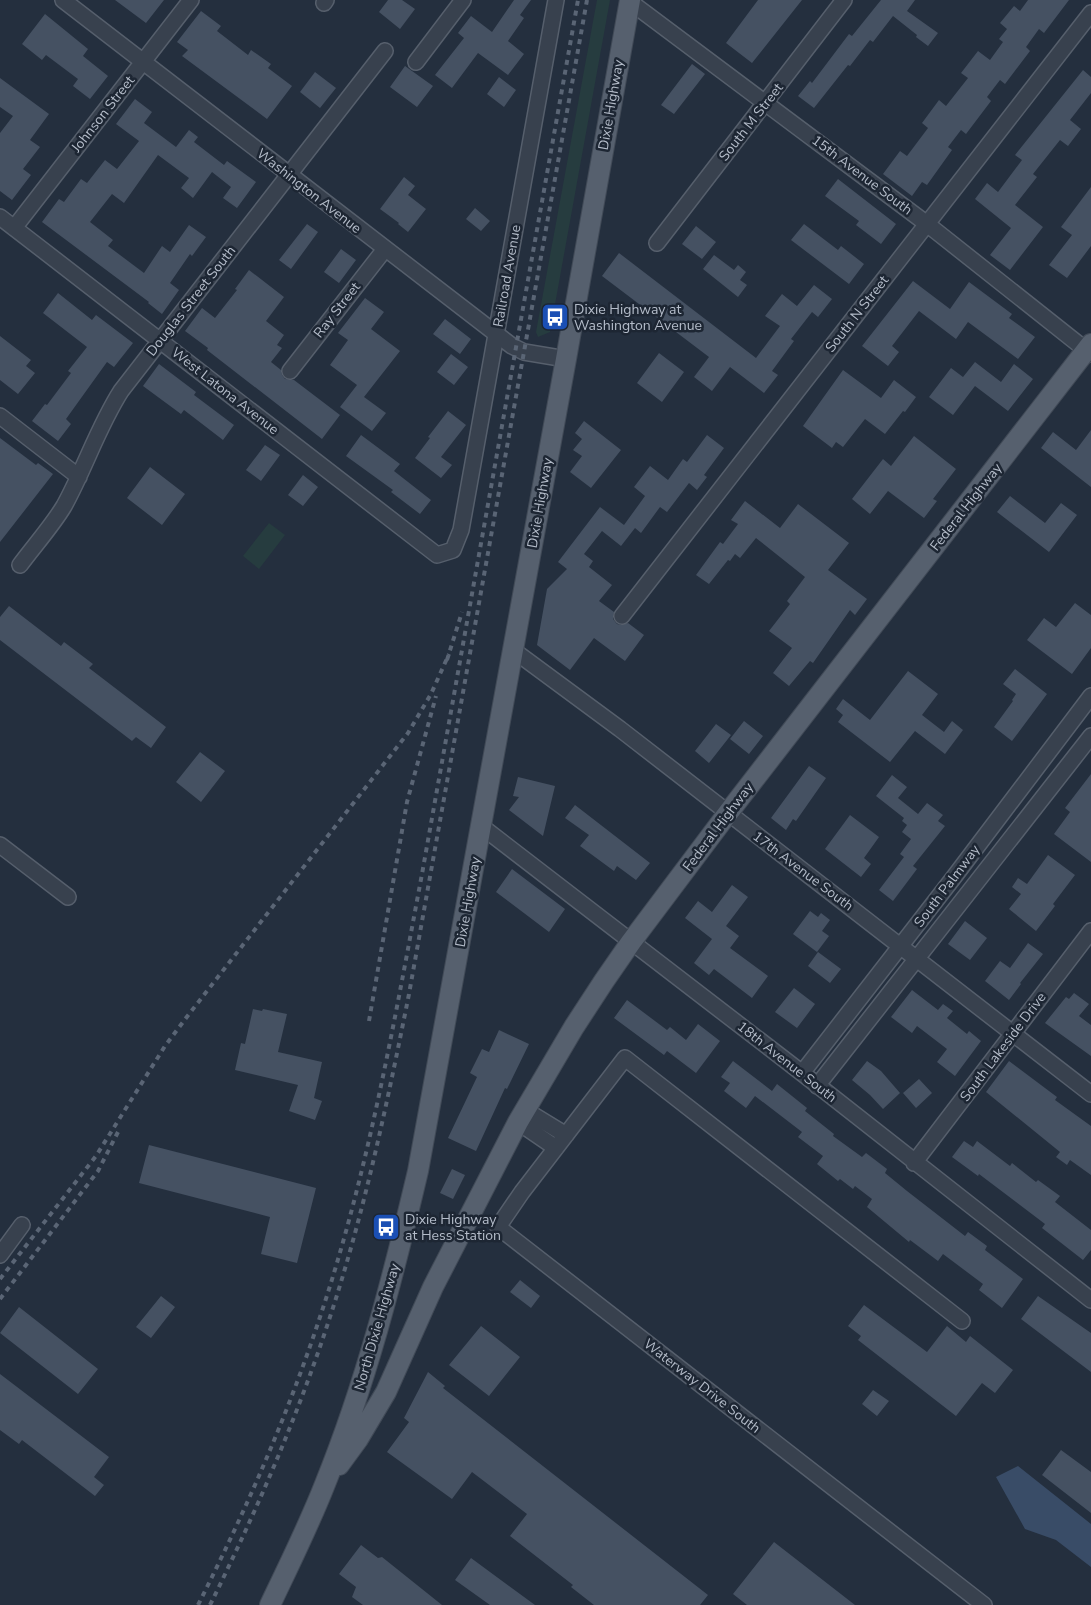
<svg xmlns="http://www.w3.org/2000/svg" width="1091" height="1605" font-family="'Nunito Sans',sans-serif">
	<rect width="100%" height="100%" fill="#242f3e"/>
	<path fill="#263c3f" d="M597,0H610L550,332L538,337L536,332Z
		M269,523L285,535L259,569L243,556Z"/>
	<path fill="#394c67" d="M1018,1466L1091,1524V1567L1056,1540L1025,1529L996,1477Z"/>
	<path fill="#455162" d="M115,0H164L146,23Z
		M388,0H402L415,9L400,29L379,12Z
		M514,0H531L520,15L524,18L508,41L524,54L508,75L478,53L452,88L435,75L464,38L458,33L471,16L492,32Z
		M758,0H802L752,63L726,43Z
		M881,0H915L907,11L938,33L928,46L916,37L917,35L893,16L873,42L870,40L850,66L848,65L814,108L798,96L810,81L812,83L849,34L852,36Z
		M1028,0H1069L1044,33L1039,29L1026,47L1030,51L1005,84L1000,80L987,97L991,101L966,134L961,130L948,147L952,150L927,185L922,182L912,196L883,174L900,151L907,156L928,128L922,123L939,100L946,106L968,78L961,73L978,51L990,60L1003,42L999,39L1007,29L1000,23L1014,6L1020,11Z
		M201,11L221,26L217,31L248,55L251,50L271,64L268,68L292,86L267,119L182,56L188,50L177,42Z
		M45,14L88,49L83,56L108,76L90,99L73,86L78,79L46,55L42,60L22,44Z
		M692,64L705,74L674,114L661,105Z
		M405,66L433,86L417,107L390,87Z
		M1083,70L1091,77V93L1070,120L1081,129L1068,146L1060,140L1033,174L1037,177L1015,205L1043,227L1010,270L990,255L1011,228L975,199L987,183L998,192L1022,160L1015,155Z
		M315,72L336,88L320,108L300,92Z
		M499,77L516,90L504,107L487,94Z
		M0,78L49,114L30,140L40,147L23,169L31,175L12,200L0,191V133L13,116L0,107Z
		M135,99L152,112L144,123L176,147L189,130L198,137L194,142L224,165L227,161L256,182L237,208L223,198L231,187L212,172L193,198L181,188L189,178L158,155L124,203L112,194L90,222L113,240L108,246L144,273L162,246L170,252L189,225L206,237L192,256L190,254L170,283L179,290L162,314L148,303L149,302L42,222L59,199L64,202L81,179L87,183L105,160L117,169L139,141L116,124Z
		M404,177L415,186L408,195L426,209L408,232L398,224L399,223L380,209Z
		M838,179L896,224L881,244L856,225L859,221L825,196Z
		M1091,187V246L1067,278L1049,265L1072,235L1061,227Z
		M475,208L490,221L481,231L466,219Z
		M307,224L318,232L291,269L279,260Z
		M804,224L838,250L841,246L864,264L849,284L791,240Z
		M696,226L716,242L702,259L682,244Z
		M341,249L356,260L339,283L324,272Z
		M619,253L756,358L780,326L765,316L782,294L797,306L814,285L832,299L818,317L812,312L791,339L794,341L772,371L778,375L764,393L730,367L712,391L694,377L709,357L602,276Z
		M714,255L734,270L738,265L746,272L740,280L747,285L738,297L703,269Z
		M249,270L284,297L266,321L284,335L277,345L282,348L271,362L281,370L282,375L285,379L294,380L340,415L322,439L207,350L208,348L185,331L202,308L215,318L237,290L235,289Z
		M913,281L950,309L969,282L1012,314L1009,318L1035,337L1018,359L968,322L956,339L919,311L892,346L899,352L888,366L862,346Z
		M58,293L92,320L96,315L133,343L114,367L107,362L66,419L71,424L58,441L32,421L45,404L47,405L71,373L68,371L87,347L43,313Z
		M365,298L384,312L371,329L400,351L364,397L386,413L372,431L340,407L357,385L330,365L348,340L338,333Z
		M445,319L471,339L460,354L433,334Z
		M0,336L31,360L26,366L35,373L18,394L0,380Z
		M659,353L684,372L662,402L637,383Z
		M451,354L468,367L454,385L437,372Z
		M975,362L1001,382L1014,364L1033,379L1008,411L975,386L953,415L929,397L951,368L963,377Z
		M159,364L196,392L194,395L234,425L223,440L184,410L181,414L143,386Z
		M843,370L881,398L894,380L916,397L905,412L903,411L885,434L865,419L843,447L836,442L832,448L803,426Z
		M448,411L466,425L441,457L452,465L441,478L415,458L430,438L428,437Z
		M584,421L621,450L591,488L570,472L582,456L573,450L582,439L575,433Z
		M1091,430V487L1041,448L1053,432L1076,450Z
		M361,435L400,464L394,471L431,500L420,514L391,492L393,490L346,456Z
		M707,435L724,448L704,475L707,477L697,490L689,483L667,512L660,507L641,533L635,528L621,546L602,531L584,554L593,561L589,567L612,585L599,601L614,612L613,619L617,624L621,625L628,623L644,635L625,661L594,638L570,670L537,645L547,589L567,569L558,562L600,507L624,525L645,496L634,487L650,466L668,480L683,459L687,462Z
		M914,436L956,469L933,499L937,501L924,518L888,491L870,514L852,499L883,459L891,466Z
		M0,438L36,465L38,463L53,474L0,542Z
		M265,445L280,455L261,481L246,470Z
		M150,467L185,494L162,525L127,498Z
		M303,475L318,487L303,506L288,495Z
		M1010,496L1045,523L1061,503L1077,515L1049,552L997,512Z
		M745,501L780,528L798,504L849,543L828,570L867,599L855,615L850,610L813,663L810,661L789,686L773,673L792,648L769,631L790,604L787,601L805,577L756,538L740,558L735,554L730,561L728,560L709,584L696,575L720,542L723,544L738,524L731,520Z
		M1075,603L1091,615V648L1072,674L1027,640L1044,618L1056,627Z
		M9,606L61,646L64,642L93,664L89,668L166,727L151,748L136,737L132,741L0,640V617Z
		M1015,669L1047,694L1012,741L994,727L1013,701L1012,700L1016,694L1003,684Z
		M908,671L938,694L922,715L944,732L952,721L963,730L945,754L915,731L890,762L838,722L843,715L836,709L843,699L870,720Z
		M744,721L763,736L749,754L730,739Z
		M716,724L731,735L709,763L695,751Z
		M200,752L225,771L201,802L176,782Z
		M809,766L826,778L796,821L793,819L786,830L771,818Z
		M1091,774V862L1054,834L1070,812L1065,808Z
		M892,775L907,787L898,798L918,814L927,803L943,815L938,821L945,826L913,866L917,869L893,901L879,890L904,857L900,854L911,839L902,832L907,825L902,821L904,818L876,796Z
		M518,777L555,786L543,836L509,810L519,797L513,796Z
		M575,805L650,863L636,880L617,866L614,871L580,846L589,835L565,818Z
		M850,815L879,837L864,858L871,864L861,877L825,849Z
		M1048,855L1075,875L1053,904L1055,906L1036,931L1009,909L1021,894L1012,887L1018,878L1027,884Z
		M512,869L565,909L549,932L496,892Z
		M732,885L748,897L726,926L739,936L730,948L768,976L752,998L714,969L709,975L694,963L712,939L685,918L698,901L712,912Z
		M810,911L818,917L821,913L830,920L822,931L829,936L817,952L793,934Z
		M965,921L987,938L970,960L948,944Z
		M1028,943L1043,954L1020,983L1021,984L1009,1000L985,981L1000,961L1010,968Z
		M818,952L841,969L830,983L808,966Z
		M794,988L815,1004L797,1028L775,1012Z
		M912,990L938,1010L943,1004L953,1011L947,1018L967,1034L969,1031L981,1041L955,1076L937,1062L947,1049L917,1026L912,1033L891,1017Z
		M1074,993L1089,1004L1079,1016L1091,1025V1056L1045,1023L1066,997L1069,999Z
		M627,1000L667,1030L670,1027L686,1040L698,1024L720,1041L696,1073L667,1051L664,1055L614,1018Z
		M253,1009L262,1011L263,1009L287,1014L278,1052L322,1062L314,1098L322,1101L315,1120L289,1111L298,1085L235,1070L241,1043L245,1044Z
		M499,1030L529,1044L507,1089L505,1088L476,1151L448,1138L477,1077L470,1073L482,1049L489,1052Z
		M733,1061L772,1091L777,1084L807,1108L805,1111L834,1134L833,1136L862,1157L866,1153L887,1169L885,1173L907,1191L965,1236L968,1232L987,1246L985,1250L1023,1279L1002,1308L979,1290L983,1284L943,1254L938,1261L910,1240L909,1242L867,1207L872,1199L855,1186L853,1189L840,1179L838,1181L817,1164L823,1156L798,1137L802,1132L755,1096L746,1108L724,1091L730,1083L721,1077Z
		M867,1061L881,1071L900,1093L883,1109L870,1095L852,1080Z
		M1009,1061L1057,1097L1055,1100L1091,1126V1175L1070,1160L1067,1165L1056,1157L1060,1152L986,1092Z
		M919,1079L932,1093L916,1108L903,1093Z
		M964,1141L973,1147L977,1141L1010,1166L1012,1163L1036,1182L1038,1180L1060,1196L1055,1202L1091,1230V1250L1083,1260L1042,1228L1045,1224L979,1174L978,1176L952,1157Z
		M149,1145L316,1188L297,1263L261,1254L270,1217L139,1183Z
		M452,1169L465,1175L453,1199L440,1193Z
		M520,1280L540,1296L531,1308L510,1292Z
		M161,1296L175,1307L151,1338L136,1327Z
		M1038,1296L1091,1333V1372L1021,1319Z
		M864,1305L927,1352L947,1326L966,1342L970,1336L1013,1370L995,1393L982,1383L956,1416L858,1340L861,1336L848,1326Z
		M19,1307L98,1369L78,1394L0,1333Z
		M481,1326L520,1357L489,1396L449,1365Z
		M428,1372L445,1386L443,1388L708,1595L700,1605H594L571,1587L573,1585L510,1536L527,1514L472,1472L452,1499L387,1452L409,1422L404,1418Z
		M0,1374L109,1457L94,1477L104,1485L95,1496L22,1440L19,1444L0,1430Z
		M873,1390L889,1401L877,1416L862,1404Z
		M1061,1450L1091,1472V1513L1042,1475Z
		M774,1542L855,1605H747L733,1594Z
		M361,1545L378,1558L382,1557L442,1605H363L352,1597L356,1587L339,1574Z
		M471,1558L535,1605H490L455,1580Z"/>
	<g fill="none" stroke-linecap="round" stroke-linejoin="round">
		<g stroke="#565f6c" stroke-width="18">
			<path id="minor" d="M63,0L512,346L524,352L566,359
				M629,1L927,224L1091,354
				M324,3L326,0
				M416,62L463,0
				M0,217L437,555L453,550L461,530L556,0
				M14,228L191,0
				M657,243L844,0
				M290,371L385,249
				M0,416L79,477
				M20,565C34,546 52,526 64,506C85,468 98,427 121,391L385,51
				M622,616L1091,13
				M513,650L620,729L1091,1094
				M481,826L802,1073L1091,1300
				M0,845L68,897
				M802,1073L954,877L1091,696
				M817,1086L1091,736
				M525,1110L566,1135
				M518,1122L556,1148
				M914,1163L1091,931
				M0,1255L22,1225
				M962,1321L625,1058L522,1192L498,1227L984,1605"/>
		</g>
		<g stroke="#414a57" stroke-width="22">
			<path id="major" d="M339,1465L358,1439L386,1392L433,1287L518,1122L574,1027L604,981L631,942L728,813L1091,344
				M270,1605C289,1565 309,1525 325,1484C366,1383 393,1277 418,1171L566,359L630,0"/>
		</g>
		<use href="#minor" stroke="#38414e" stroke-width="15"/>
		<use href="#major" stroke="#56606e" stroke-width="20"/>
		<path stroke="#5a6575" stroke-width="4" stroke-dasharray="5 5" stroke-linecap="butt" d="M447,660L462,612
			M369,1021L407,802L436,696
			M0,1279L96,1156L165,1046L186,1018L408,733L431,694L449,654
			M0,1299L98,1171L118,1132
			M198,1605C245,1512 287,1417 320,1317C368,1173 394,1023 422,874L578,0
			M210,1605C256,1512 297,1418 329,1320C364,1214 387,1104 409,994L587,0"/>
	</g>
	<defs>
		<g id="bus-square" transform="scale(1.4375)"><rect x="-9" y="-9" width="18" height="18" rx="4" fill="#1a4fb4" stroke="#1d2633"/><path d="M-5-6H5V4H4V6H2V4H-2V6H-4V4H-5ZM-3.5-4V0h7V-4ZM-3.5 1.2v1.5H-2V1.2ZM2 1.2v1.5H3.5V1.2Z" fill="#fff"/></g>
	</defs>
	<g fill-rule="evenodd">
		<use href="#bus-square" x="555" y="317"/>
		<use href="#bus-square" x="386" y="1227"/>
	</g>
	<g text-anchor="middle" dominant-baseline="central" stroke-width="5" stroke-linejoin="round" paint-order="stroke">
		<g font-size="14" fill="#b4bcc9" stroke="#1d2633">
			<text transform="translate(611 105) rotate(-80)">Dixie Highway</text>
			<text transform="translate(103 114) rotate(-52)">Johnson Street</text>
			<text transform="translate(751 122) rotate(-52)">South M Street</text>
			<text transform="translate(862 175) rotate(37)">15th Avenue South</text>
			<text transform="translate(309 191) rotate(38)">Washington Avenue</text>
			<text transform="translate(507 276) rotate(-80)">Railroad Avenue</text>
			<text transform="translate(191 301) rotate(-52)">Douglas Street South</text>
			<text transform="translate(337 310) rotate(-52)">Ray Street</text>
			<text transform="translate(857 314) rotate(-52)">South N Street</text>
			<text transform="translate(225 391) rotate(38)">West Latona Avenue</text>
			<text transform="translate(540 503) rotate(-80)">Dixie Highway</text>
			<text transform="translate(966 507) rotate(-52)">Federal Highway</text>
			<text transform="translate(718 827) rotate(-53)">Federal Highway</text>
			<text transform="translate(803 871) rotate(37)">17th Avenue South</text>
			<text transform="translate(947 886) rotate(-53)">South Palmway</text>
			<text transform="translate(468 902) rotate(-80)">Dixie Highway</text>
			<text transform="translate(1003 1047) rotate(-53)">South Lakeside Drive</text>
			<text transform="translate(787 1062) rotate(38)">18th Avenue South</text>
			<text transform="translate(377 1327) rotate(-74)">North Dixie Highway</text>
			<text transform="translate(702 1386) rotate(38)">Waterway Drive South</text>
		</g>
		<g font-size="14" fill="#b4bcc9" stroke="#1d2633" text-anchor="start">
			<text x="574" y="309">Dixie Highway at<tspan x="574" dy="16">Washington Avenue</tspan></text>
			<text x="405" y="1219">Dixie Highway<tspan x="405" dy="16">at Hess Station</tspan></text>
		</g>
	</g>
</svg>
